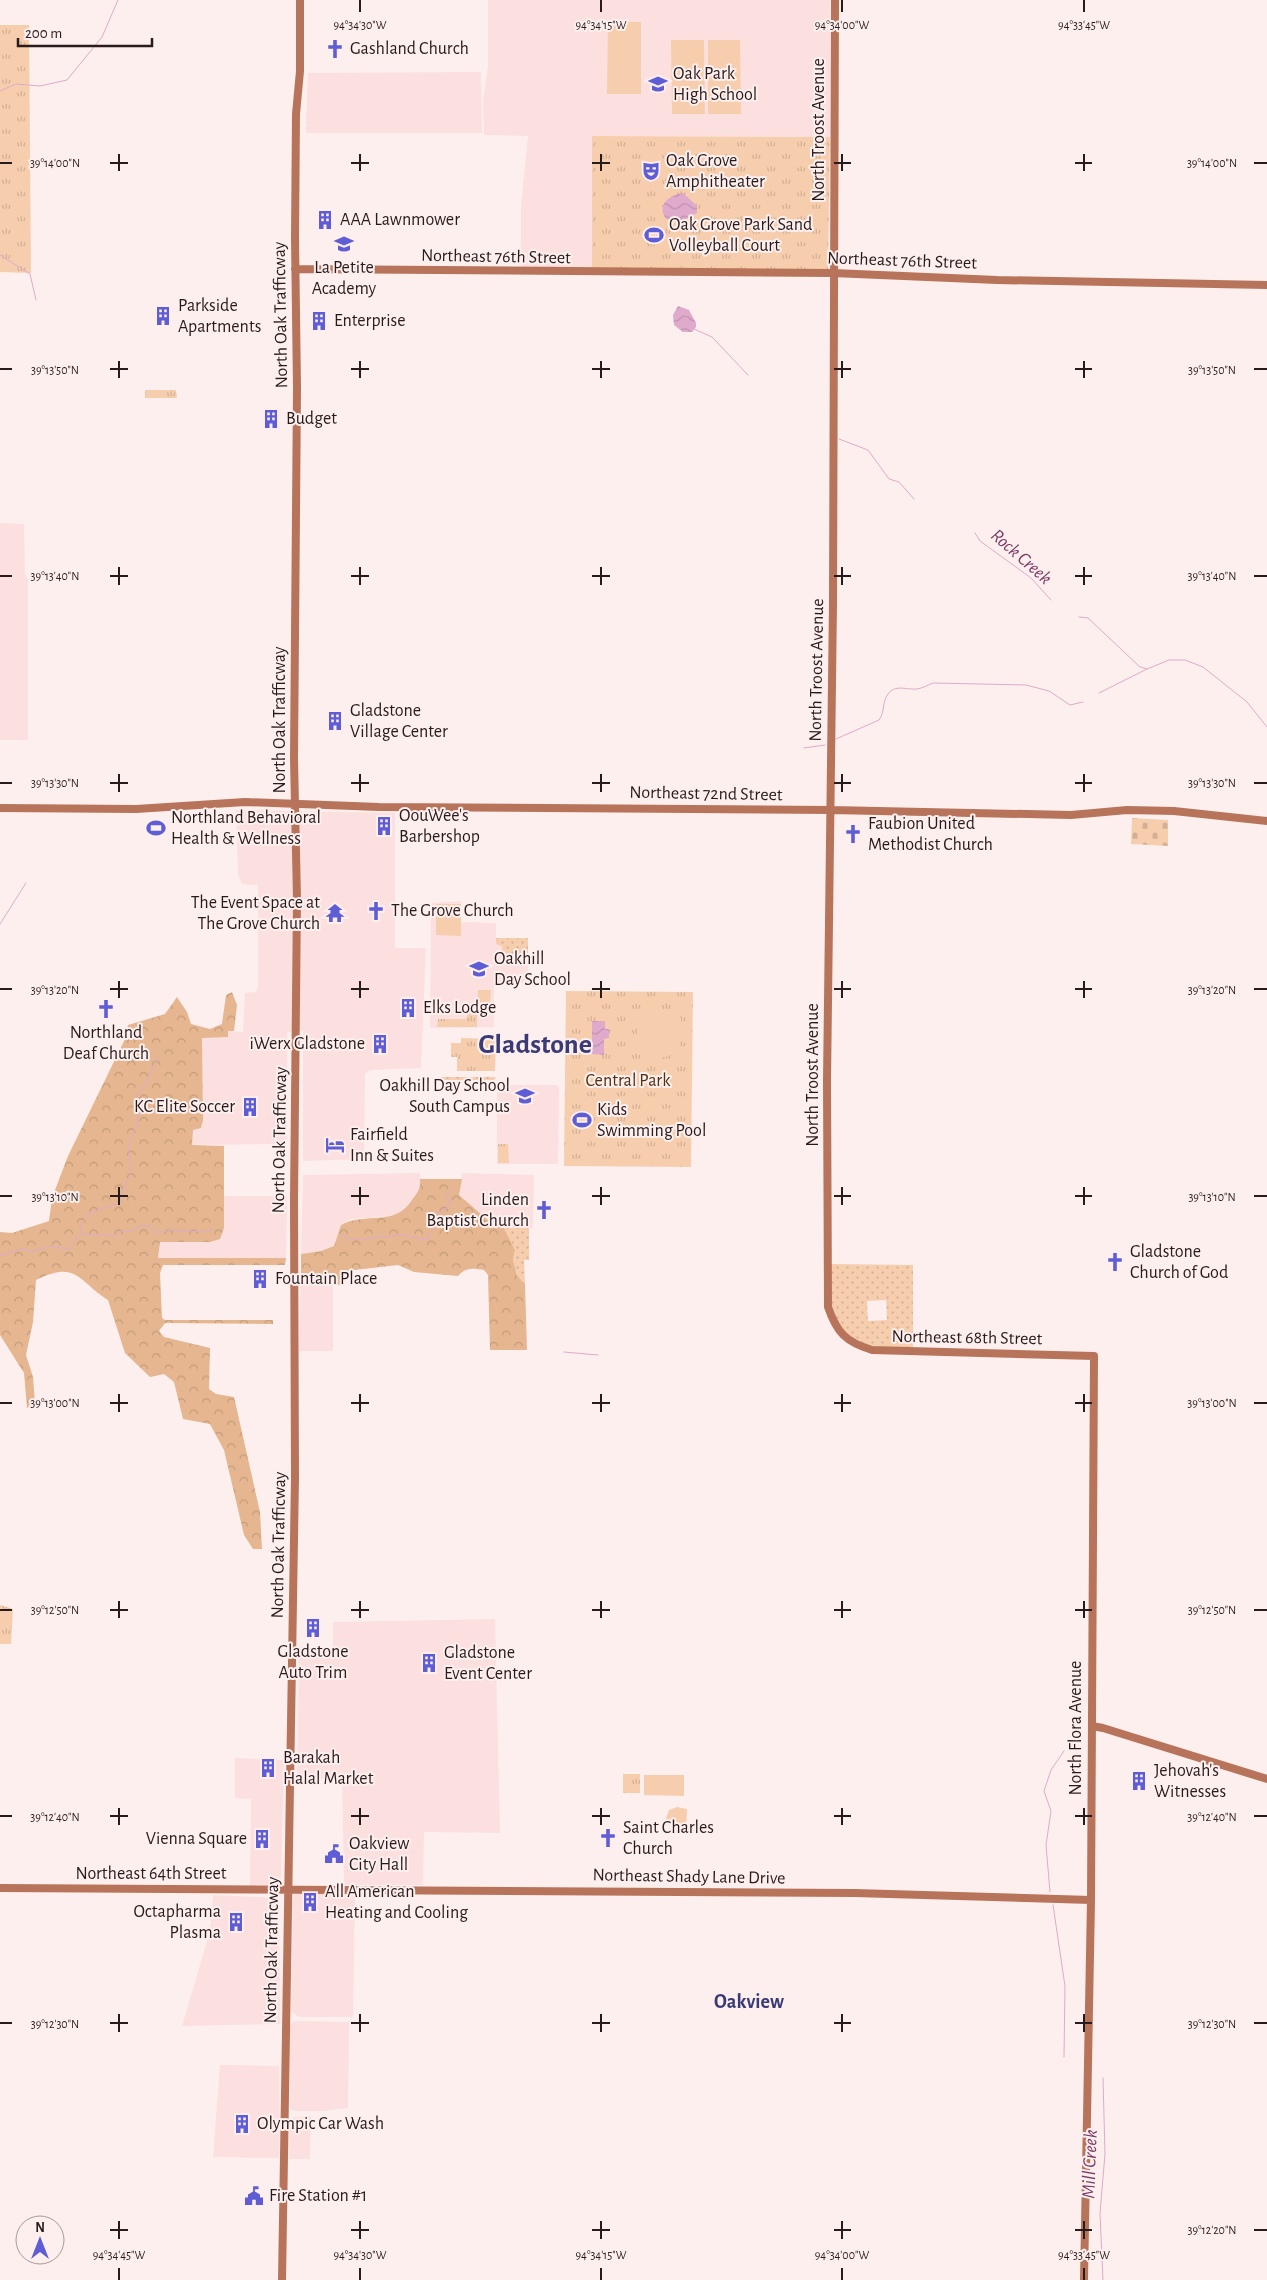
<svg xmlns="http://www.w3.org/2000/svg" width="1267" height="2280" font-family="'Alegreya Sans',sans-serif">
	<defs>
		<pattern id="grass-dots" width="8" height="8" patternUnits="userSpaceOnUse" patternTransform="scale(1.25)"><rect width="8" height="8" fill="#f6ceae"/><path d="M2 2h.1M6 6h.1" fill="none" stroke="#d3b095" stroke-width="1.8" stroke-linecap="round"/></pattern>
		<pattern id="forest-crowns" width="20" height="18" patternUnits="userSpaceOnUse" patternTransform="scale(1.25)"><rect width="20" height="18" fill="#e5b68f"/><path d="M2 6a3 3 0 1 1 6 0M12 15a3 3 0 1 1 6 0" fill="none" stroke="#c49c7b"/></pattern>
		<pattern id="cemetery-stones" width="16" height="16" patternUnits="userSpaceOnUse" patternTransform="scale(1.25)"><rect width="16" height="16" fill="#f6ceae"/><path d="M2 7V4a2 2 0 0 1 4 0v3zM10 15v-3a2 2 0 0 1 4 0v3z" fill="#d3b095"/></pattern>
		<pattern id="park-tufts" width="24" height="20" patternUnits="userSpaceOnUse" patternTransform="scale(1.25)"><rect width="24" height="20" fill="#f6ceae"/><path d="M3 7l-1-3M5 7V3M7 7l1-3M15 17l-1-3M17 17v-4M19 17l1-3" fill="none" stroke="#d3b095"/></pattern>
		<pattern id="water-waves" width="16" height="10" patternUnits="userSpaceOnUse" patternTransform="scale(1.25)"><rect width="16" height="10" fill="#dfaacc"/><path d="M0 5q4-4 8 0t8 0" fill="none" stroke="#bf92af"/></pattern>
	</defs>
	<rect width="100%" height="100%" fill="#fdefee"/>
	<path fill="#fbe0df" d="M488,0H830V137L592,136V269H521V205L528,136L484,135L483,101L488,66Z
		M481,72L482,133H306V126H313L306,125L308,73Z
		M0,523L24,524L25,574L28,579V740H0Z
		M236,810L395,813V948H426L421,1068L370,1070L365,1074L364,1159L303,1161V1031L287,1032V1144L192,1145L193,1130L203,1120L202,1037H227L228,1031L243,1032L245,993L256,992L258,985V885L242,884L238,874Z
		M461,901V922L496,923V938H528V983L494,984V1027L430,1028L431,903Z
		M497,1085H557L559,1088L558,1164H497Z
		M420,1173L421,1188L408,1206L395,1216L351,1219L341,1225L334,1246L321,1251L301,1254L303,1175Z
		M462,1173L534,1175L533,1228H502L489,1221L459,1195Z
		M224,1196H287L286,1258H158L160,1242H210L224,1228Z
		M301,1275H317L318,1284L333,1285V1351H299Z
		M495,1619L500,1833L424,1832L423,1885H344L342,1779H297L299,1647L333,1648V1622Z
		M235,1758L284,1760L281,1879L277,1885L250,1886L251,1799L235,1798Z
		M301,1892H355L353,2017H299L291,2011L293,1901L294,1895Z
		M213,1895L279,1898L280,2024L182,2026L210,1931Z
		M295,2021L349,2022L348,2108L324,2111H295L290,2109V2025Z
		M220,2065L279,2066V2158L213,2157Z
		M311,2116L310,2159H289L290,2119L295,2117Z"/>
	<path fill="url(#grass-dots)" fill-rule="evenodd" d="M496,938H528V955H502V946L496,944Z
		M437,1077H494L496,1078L494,1080H437Z
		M504,1228H529V1260H524L525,1284L517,1277L513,1260L515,1250Z
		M829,1264L913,1265V1349L870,1347L845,1333L836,1321L831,1309ZM886,1300L887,1320L868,1321L867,1301Z"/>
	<path fill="url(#forest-crowns)" d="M232,992L237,1005L234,1031H228V1037L202,1038L203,1120L201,1128L193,1130L192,1145L224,1146V1228L220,1239L210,1242H160L158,1258H286L285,1265H163L160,1273L162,1318L165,1320H273V1324L165,1323L159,1331L164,1337L210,1348L209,1389L216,1394L234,1397L260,1512L262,1549H253L244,1535L224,1450L210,1424L183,1419L174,1382L164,1374L150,1377L125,1353L108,1300C77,1280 77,1260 36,1280L33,1322L26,1355L33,1377L35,1404L27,1408L24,1373L0,1335V1232L12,1233L49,1221L52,1198L68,1156L125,1039L128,1025L165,1014L177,997L187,1012L191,1024L210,1029L222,1024L226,995Z
		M420,1179H462L459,1195L489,1221L504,1228L515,1250L513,1260L517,1276L525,1284L527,1350H490L488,1275L484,1270C472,1268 466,1267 458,1276L414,1272L398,1265L346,1271L344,1285L317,1284V1275H301V1254L321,1251L334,1246L341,1225C366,1211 394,1228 412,1200C417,1193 421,1189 420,1179Z"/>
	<path fill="url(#cemetery-stones)" d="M1132,818L1168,820V846L1131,844Z"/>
	<path fill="url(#park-tufts)" d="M0,25H29L31,273L0,272Z
		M592,136L830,137L828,269H592Z
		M145,390H176L177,398H145Z
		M478,990H491L490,1005L478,1004Z
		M566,991L693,992L691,1167L564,1166Z
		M467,1013H477V1027H437L438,1019H467Z
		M461,1038L496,1039L495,1071H457V1057H451V1043H461Z
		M498,1144H508L509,1163H498Z
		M0,1605L13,1609L11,1644H0Z
		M623,1774H640V1793H623Z"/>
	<path fill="#f6ceae" d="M608,22H641V94H607Z
		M671,40H704L705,114H672Z
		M708,40H740L741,114H708Z
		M436,904H461V936L436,935Z
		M677,1015L681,1018L680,1051C659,1061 653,1060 638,1043V1028L648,1016Z
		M644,1775H684V1796L644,1795Z
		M677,1807L687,1809L686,1827L684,1829L667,1824L666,1818L669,1810Z"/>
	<path fill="url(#water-waves)" d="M683,193L697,206V213L683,220L666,219C656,205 669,195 683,193Z
		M678,306L689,310L696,323V327L692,332H683L674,325L673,315Z
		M592,1021H605V1029H609V1038L604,1039V1055L592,1054Z"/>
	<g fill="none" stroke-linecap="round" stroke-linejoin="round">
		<path stroke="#dfaacc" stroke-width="1" d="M0,91L16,84L40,86L67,80L102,37L118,0
			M0,255L30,274L36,300
			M694,329L712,337L748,375
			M839,439L868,450L889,479L899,482L914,499
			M975,533L980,541L1031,578L1051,600
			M1079,617L1088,618L1140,667L1147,669L1169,660H1185L1203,667L1247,702L1267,727
			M1099,693L1147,669
			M836,739L879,720C885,712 882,702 888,694C895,684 907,690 917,689C923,688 928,685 933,683L1026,685L1049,691L1070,705L1083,702
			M804,748L825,745
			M0,924L26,883
			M82,1233L80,1226L90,1213L119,1203L131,1171L128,1144L136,1128L139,1109L137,1096C149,1082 149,1069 159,1057
			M342,1235L351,1240L402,1235L427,1240L435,1225L432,1218H437L441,1211L447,1208L450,1200L446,1196L452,1187
			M0,1256L20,1249L30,1251L43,1249L49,1246L69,1249L75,1239L82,1234L115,1236L120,1232L133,1230L143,1225L149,1226L156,1232H164L171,1230L205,1232L214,1229
			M564,1352L598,1355
			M1050,1892L1046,1845L1051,1811L1044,1791L1051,1770L1064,1751
			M1053,1905L1065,1986L1064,2057
			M1103,2078L1105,2154L1100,2213L1103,2280"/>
		<path stroke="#b7745b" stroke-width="8" d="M835,0L833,603L827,1081L828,1307C837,1333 846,1342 872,1350L1094,1356L1091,1900L1084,2280
			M295,269L833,273L997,280L1267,285
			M0,808L136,809L245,802L379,807L831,810L1071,815L1127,810L1174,811L1267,821
			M1092,1726L1103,1728L1267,1779
			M0,1888L855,1893L1091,1900
			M282,2280L295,1477L294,1201L297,899L294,758L297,388L295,238L296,114L300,71V0"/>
	</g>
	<path fill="none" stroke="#281b1b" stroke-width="2" d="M360,0V12M601,0V12M842,0V12M1084,0V12M119,154V171M360,154V171M601,154V171M842,154V171M1084,154V171M0,163H12M110,163H128M351,163H369M592,163H610M834,163H851M1075,163H1092M1254,163H1267M119,361V378M360,361V378M601,361V378M842,361V378M1084,361V378M0,369H12M110,369H128M351,369H369M592,369H610M834,369H851M1075,369H1092M1254,369H1267M119,567V585M360,567V585M601,567V585M842,567V585M1084,567V585M0,576H12M110,576H128M351,576H369M592,576H610M834,576H851M1075,576H1092M1254,576H1267M119,774V792M360,774V792M601,774V792M842,774V792M1084,774V792M0,783H12M110,783H128M351,783H369M592,783H610M834,783H851M1075,783H1092M1254,783H1267M119,981V998M360,981V998M601,981V998M842,981V998M1084,981V998M0,989H12M110,989H128M351,989H369M592,989H610M834,989H851M1075,989H1092M1254,989H1267M119,1187V1205M360,1187V1205M601,1187V1205M842,1187V1205M1084,1187V1205M0,1196H12M110,1196H128M351,1196H369M592,1196H610M834,1196H851M1075,1196H1092M1254,1196H1267M119,1394V1412M360,1394V1412M601,1394V1412M842,1394V1412M1084,1394V1412M0,1403H12M110,1403H128M351,1403H369M592,1403H610M834,1403H851M1075,1403H1092M1254,1403H1267M119,1601V1618M360,1601V1618M601,1601V1618M842,1601V1618M1084,1601V1618M0,1610H12M110,1610H128M351,1610H369M592,1610H610M834,1610H851M1075,1610H1092M1254,1610H1267M119,1808V1825M360,1808V1825M601,1808V1825M842,1808V1825M1084,1808V1825M0,1816H12M110,1816H128M351,1816H369M592,1816H610M834,1816H851M1075,1816H1092M1254,1816H1267M119,2014V2032M360,2014V2032M601,2014V2032M842,2014V2032M1084,2014V2032M0,2023H12M110,2023H128M351,2023H369M592,2023H610M834,2023H851M1075,2023H1092M1254,2023H1267M119,2221V2239M360,2221V2239M601,2221V2239M842,2221V2239M1084,2221V2239M110,2230H128M351,2230H369M592,2230H610M834,2230H851M1075,2230H1092M1254,2230H1267M119,2268V2280M360,2268V2280M601,2268V2280M842,2268V2280M1084,2268V2280"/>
	<defs>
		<g id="church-bare" transform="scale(1.5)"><path d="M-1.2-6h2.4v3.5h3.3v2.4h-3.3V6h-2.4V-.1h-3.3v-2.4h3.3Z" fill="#5f5dd5" stroke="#fdefee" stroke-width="2.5" paint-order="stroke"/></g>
		<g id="school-bare" transform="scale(1.5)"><path d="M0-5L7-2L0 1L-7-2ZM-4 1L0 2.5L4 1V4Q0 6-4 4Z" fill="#5f5dd5" stroke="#fdefee" stroke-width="2.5" paint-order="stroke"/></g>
		<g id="theatre-bare" transform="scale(1.5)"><path d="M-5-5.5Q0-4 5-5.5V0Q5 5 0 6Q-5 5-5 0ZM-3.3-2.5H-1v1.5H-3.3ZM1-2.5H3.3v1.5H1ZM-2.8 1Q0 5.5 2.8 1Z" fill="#5f5dd5" stroke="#fdefee" stroke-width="2.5" paint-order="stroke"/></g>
		<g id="building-bare" transform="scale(1.5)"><path d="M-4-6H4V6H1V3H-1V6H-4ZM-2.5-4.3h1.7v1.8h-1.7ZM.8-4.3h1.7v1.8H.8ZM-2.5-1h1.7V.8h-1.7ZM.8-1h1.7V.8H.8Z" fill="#5f5dd5" stroke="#fdefee" stroke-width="2.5" paint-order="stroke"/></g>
		<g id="stadium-bare" transform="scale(1.5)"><path d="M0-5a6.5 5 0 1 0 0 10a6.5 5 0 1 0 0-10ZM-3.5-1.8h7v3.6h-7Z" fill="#5f5dd5" stroke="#fdefee" stroke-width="2.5" paint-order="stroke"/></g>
		<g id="temple-bare" transform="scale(1.5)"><path d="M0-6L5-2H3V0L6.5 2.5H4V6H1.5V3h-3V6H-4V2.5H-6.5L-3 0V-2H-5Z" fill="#5f5dd5" stroke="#fdefee" stroke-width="2.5" paint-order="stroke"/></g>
		<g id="hotel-bare" transform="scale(1.5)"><path d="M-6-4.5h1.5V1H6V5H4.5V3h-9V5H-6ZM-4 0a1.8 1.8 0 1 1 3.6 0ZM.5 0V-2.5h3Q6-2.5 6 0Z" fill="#5f5dd5" stroke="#fdefee" stroke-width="2.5" paint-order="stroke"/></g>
		<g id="civic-bare" transform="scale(1.5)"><path d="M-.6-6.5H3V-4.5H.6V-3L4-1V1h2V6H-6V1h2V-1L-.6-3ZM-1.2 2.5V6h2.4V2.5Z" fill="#5f5dd5" stroke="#fdefee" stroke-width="2.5" paint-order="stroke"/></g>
	</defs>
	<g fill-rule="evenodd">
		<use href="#church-bare" x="335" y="49"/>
		<use href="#school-bare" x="658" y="84"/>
		<use href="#theatre-bare" x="651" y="171"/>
		<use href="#building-bare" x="325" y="220"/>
		<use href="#stadium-bare" x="654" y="235"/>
		<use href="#school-bare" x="344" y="244"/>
		<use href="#building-bare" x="163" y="316"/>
		<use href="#building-bare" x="319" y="321"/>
		<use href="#building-bare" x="271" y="419"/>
		<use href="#building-bare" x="335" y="721"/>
		<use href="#building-bare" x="384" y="826"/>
		<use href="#stadium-bare" x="156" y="828"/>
		<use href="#church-bare" x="853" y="834"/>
		<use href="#church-bare" x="376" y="911"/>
		<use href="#temple-bare" x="335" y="913"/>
		<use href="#school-bare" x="479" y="969"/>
		<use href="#building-bare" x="408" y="1008"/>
		<use href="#church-bare" x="106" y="1009"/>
		<use href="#building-bare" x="380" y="1044"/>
		<use href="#school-bare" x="525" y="1096"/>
		<use href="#building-bare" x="250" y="1107"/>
		<use href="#stadium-bare" x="582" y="1120"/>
		<use href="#hotel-bare" x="335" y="1145"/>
		<use href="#church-bare" x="544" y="1210"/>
		<use href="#church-bare" x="1115" y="1262"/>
		<use href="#building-bare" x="260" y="1279"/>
		<use href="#building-bare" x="313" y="1628"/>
		<use href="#building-bare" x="429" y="1663"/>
		<use href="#building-bare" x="268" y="1768"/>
		<use href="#building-bare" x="1139" y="1781"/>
		<use href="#church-bare" x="608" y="1838"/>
		<use href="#building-bare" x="262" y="1839"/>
		<use href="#civic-bare" x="334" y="1854"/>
		<use href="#building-bare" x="310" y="1902"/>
		<use href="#building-bare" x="236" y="1922"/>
		<use href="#building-bare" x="242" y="2124"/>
		<use href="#civic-bare" x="254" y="2196"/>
	</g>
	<g text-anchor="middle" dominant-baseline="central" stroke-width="4" stroke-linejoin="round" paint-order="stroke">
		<g font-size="18" fill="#281b1b" stroke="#fdefee" text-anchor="start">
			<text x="350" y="49">Gashland Church</text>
			<text x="673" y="74">Oak Park<tspan x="673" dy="21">High School</tspan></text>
			<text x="666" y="161">Oak Grove<tspan x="666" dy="21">Amphitheater</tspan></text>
			<text x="340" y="220">AAA Lawnmower</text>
			<text x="669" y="225">Oak Grove Park Sand<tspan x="669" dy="21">Volleyball Court</tspan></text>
			<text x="344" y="268" text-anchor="middle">La Petite<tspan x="344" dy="21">Academy</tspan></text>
			<text x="178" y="306">Parkside<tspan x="178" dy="21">Apartments</tspan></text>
			<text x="334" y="321">Enterprise</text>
			<text x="286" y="419">Budget</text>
			<text x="350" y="711">Gladstone<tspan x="350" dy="21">Village Center</tspan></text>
			<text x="399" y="816">OouWee's<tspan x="399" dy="21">Barbershop</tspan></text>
			<text x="171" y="818">Northland Behavioral<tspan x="171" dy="21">Health &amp; Wellness</tspan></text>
			<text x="868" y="824">Faubion United<tspan x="868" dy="21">Methodist Church</tspan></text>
			<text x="320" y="903" text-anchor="end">The Event Space at<tspan x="320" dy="21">The Grove Church</tspan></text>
			<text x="391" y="911">The Grove Church</text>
			<text x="494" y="959">Oakhill<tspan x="494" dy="21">Day School</tspan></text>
			<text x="423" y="1008">Elks Lodge</text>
			<text x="106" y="1033" text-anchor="middle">Northland<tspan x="106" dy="21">Deaf Church</tspan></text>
			<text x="365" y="1044" text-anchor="end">iWerx Gladstone</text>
			<text x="510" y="1086" text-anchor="end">Oakhill Day School<tspan x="510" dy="21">South Campus</tspan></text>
			<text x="235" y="1107" text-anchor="end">KC Elite Soccer</text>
			<text x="597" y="1110">Kids<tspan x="597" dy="21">Swimming Pool</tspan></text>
			<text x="350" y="1135">Fairfield<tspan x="350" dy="21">Inn &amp; Suites</tspan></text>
			<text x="529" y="1200" text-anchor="end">Linden<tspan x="529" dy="21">Baptist Church</tspan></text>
			<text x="1130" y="1252">Gladstone<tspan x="1130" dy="21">Church of God</tspan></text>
			<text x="275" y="1279">Fountain Place</text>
			<text x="313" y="1652" text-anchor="middle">Gladstone<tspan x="313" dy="21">Auto Trim</tspan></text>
			<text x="444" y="1653">Gladstone<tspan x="444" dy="21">Event Center</tspan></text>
			<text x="283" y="1758">Barakah<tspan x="283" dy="21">Halal Market</tspan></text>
			<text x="1154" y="1771">Jehovah's<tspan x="1154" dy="21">Witnesses</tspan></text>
			<text x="623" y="1828">Saint Charles<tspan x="623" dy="21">Church</tspan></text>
			<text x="247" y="1839" text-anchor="end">Vienna Square</text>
			<text x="349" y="1844">Oakview<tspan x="349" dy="21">City Hall</tspan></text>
			<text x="325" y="1892">All American<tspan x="325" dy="21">Heating and Cooling</tspan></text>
			<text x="221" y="1912" text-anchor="end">Octapharma<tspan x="221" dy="21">Plasma</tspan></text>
			<text x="257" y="2124">Olympic Car Wash</text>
			<text x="269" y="2196">Fire Station #1</text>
		</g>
		<g font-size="18" fill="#281b1b" stroke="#fdefee">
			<text transform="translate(819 130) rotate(-90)">North Troost Avenue</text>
			<text transform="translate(496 257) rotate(1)">Northeast 76th Street</text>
			<text transform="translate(902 261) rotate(2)">Northeast 76th Street</text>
			<text transform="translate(281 315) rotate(-91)">North Oak Trafficway</text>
			<text transform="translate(817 670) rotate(-89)">North Troost Avenue</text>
			<text transform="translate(280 720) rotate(-90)">North Oak Trafficway</text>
			<text transform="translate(706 794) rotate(1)">Northeast 72nd Street</text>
			<text transform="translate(813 1075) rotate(-90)">North Troost Avenue</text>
			<text transform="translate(280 1140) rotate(-89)">North Oak Trafficway</text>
			<text transform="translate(967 1338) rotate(1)">Northeast 68th Street</text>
			<text transform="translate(279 1545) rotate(-89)">North Oak Trafficway</text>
			<text transform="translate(1076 1728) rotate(-90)">North Flora Avenue</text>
			<text x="151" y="1874">Northeast 64th Street</text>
			<text transform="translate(689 1877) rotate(1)">Northeast Shady Lane Drive</text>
			<text transform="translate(272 1950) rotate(-89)">North Oak Trafficway</text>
		</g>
		<g font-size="18" fill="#4f3011" stroke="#fdefee">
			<text x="628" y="1081">Central Park</text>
		</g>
		<g font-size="19" font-style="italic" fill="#7a3b67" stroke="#fdefee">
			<text transform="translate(1021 557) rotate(41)">Rock Creek</text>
			<text transform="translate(1090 2164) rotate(-88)">Mill Creek</text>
		</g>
		<g font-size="20" font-weight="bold" fill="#393a76" stroke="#fdefee">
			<text x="749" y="2002">Oakview</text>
		</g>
		<g font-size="28" font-weight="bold" fill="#393a76" stroke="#fdefee">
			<text x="535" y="1045">Gladstone</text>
		</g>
	</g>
	<g font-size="12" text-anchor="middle" fill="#281b1b" stroke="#fdefee" stroke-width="4" stroke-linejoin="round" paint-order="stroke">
		<text x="360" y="29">94°34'30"W</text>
		<text x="601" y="29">94°34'15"W</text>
		<text x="842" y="29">94°34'00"W</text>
		<text x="1084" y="29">94°33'45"W</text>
		<text x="55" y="167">39°14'00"N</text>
		<text x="1212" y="167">39°14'00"N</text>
		<text x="55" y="374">39°13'50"N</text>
		<text x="1212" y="374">39°13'50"N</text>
		<text x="55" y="580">39°13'40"N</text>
		<text x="1212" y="580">39°13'40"N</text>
		<text x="55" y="787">39°13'30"N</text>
		<text x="1212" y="787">39°13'30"N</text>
		<text x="55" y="994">39°13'20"N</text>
		<text x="1212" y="994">39°13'20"N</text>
		<text x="55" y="1201">39°13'10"N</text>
		<text x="1212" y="1201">39°13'10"N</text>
		<text x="55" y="1407">39°13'00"N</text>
		<text x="1212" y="1407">39°13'00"N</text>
		<text x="55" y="1614">39°12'50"N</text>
		<text x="1212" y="1614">39°12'50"N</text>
		<text x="55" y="1821">39°12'40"N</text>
		<text x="1212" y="1821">39°12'40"N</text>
		<text x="55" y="2028">39°12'30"N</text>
		<text x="1212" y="2028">39°12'30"N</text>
		<text x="1212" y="2234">39°12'20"N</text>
		<text x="119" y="2259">94°34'45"W</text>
		<text x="360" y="2259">94°34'30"W</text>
		<text x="601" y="2259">94°34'15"W</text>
		<text x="842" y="2259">94°34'00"W</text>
		<text x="1084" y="2259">94°33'45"W</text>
	</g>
	<g transform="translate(40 2240)"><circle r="24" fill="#fdefee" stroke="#a89a9a"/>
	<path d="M0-4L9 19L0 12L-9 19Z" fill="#5f5dd5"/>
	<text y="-8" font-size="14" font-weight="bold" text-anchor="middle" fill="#281b1b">N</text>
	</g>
	<path d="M18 38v8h134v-8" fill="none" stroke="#281b1b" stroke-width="2.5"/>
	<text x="25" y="38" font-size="15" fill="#281b1b" stroke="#fdefee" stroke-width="4" paint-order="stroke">200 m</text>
</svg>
